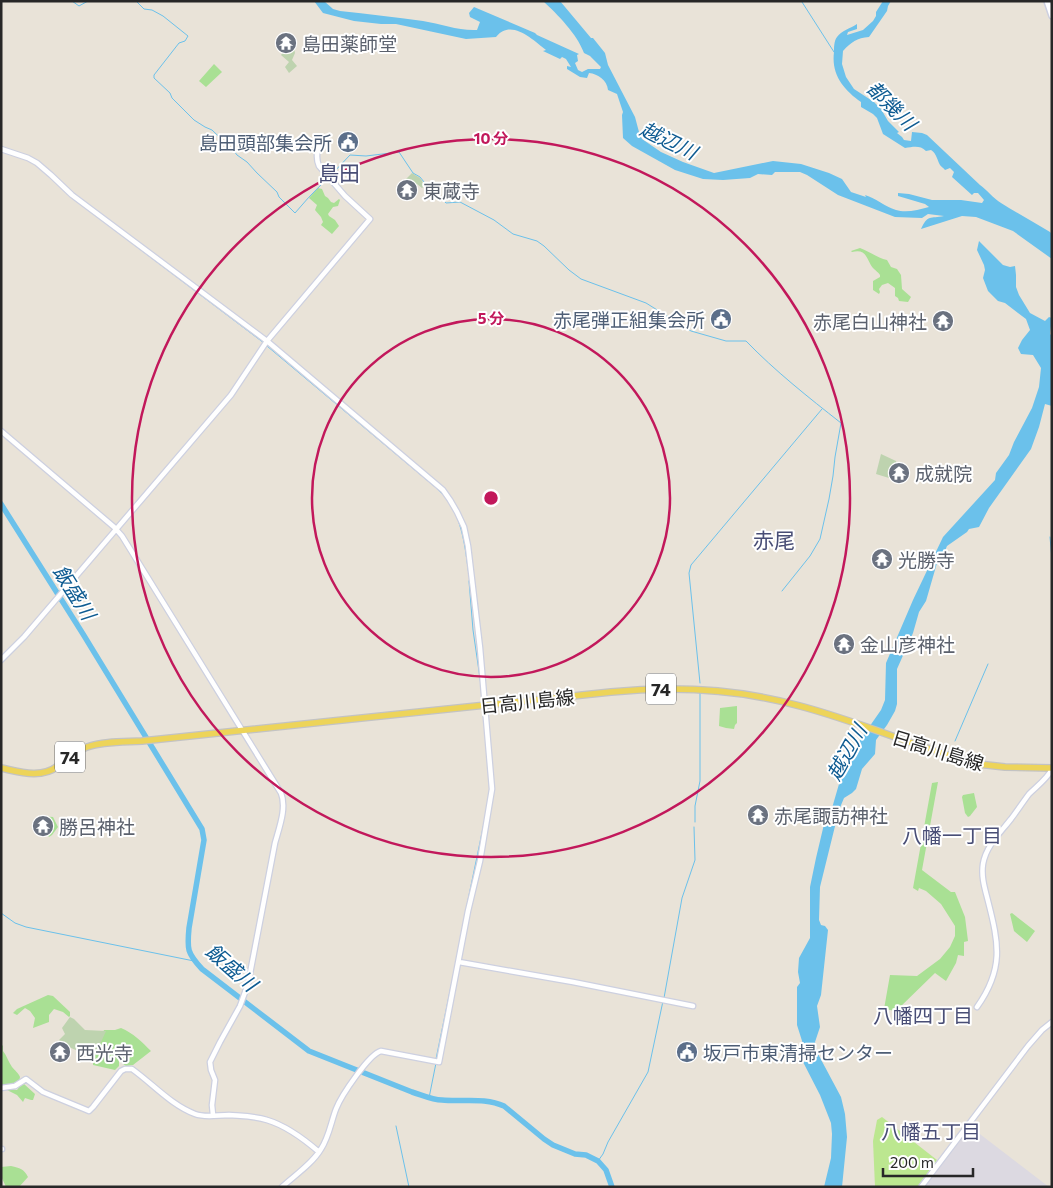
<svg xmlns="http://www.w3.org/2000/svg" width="1053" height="1188" font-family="Commissioner,'Noto Sans JP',sans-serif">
	<rect width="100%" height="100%" fill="#e9e3d8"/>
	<path fill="#dcd9e1" d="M970,1128H972L1049,1187H924Z"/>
	<path fill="#a9e094" d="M214,64L222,72L206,87L199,81Z
		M318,188L322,189L325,196L328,198L331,202L334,203L339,199L340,200L338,206L333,207L328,214L329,216L335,220L339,226L332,234L321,225L323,222L321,217L315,210L317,205L309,198Z
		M860,248C869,251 877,258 887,260L891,267L897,269L901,275L902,289L911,297L908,302L899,301L898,298L895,296V288L888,283L882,285L879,289L880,292L879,294L873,290V281L880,277V275C878,272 876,271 874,269C866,261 868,248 852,252L851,251Z
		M737,706V723L735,725L734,729L726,728L719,726L720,708Z
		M938,782L922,870L951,892H955L965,917L968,941L964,942V956L958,955L956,963L946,981L935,973L896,1011L884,1009L890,975L917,976L940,959L950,947L955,936V926L941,904L926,891L919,888L918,891L913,888L932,783Z
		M974,793L977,807L970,816L968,817L965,813L962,797L963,795Z
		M41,816L53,817L58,827L52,835L49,837L47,834H43V833L49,824L47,821L46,823L42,821L40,823L37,830L33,828C35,822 35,819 41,816Z
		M1012,913L1035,931L1027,942L1014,931L1010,914Z
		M48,995L53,996L70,1012V1016L69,1017L63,1012L54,1009L49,1015V1022L33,1028L35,1018L30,1011L25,1008L17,1015L13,1013L17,1009Z
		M121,1028C133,1033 142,1042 151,1051L133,1065L126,1066L119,1061V1066L115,1070L93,1065V1063L94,1058L93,1056L104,1030H115Z
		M1,1044L3,1046V1051C7,1056 8,1061 12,1067C15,1071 18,1072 20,1077L19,1082C13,1084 7,1084 1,1085Z
		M24,1084L35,1094L33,1100H31L25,1098L23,1102L17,1095L7,1090L11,1089L17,1090L20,1086Z
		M11,1166C20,1168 24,1169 28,1177L19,1187H6L1,1176V1167Z"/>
	<path fill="#bed3af" d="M292,40L296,44C294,47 294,49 295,53L292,60L297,66L289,73L285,67L289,62L281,55Z
		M412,173L420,178L425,185L422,188L417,184H416L413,182L410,184L409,182L403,188L400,185Z
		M881,454L896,461L897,466L896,469H894L892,473H890L889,478L876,474Z
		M70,1017L74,1019L85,1030L106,1031L93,1060L76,1050L66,1046L59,1040L65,1034L62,1028Z"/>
	<path fill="#bce790" d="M882,1117L937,1160L917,1187H875L873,1141L877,1120Z"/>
	<path fill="#6bc1eb" d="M314,1H324L333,9L340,11C368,14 395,17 423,21C441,24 459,31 477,30L480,22L470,17L469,13L474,7L535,33L537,35L579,54L577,55L578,61L575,63L578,70L582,72L588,69H600L601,67L590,56L584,53C577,34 558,15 543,1H560L591,38H593L605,53L608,65L635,117L639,132L642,139L661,152L683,162L714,173L773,161L801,164L829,173L842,179L851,192L866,197L865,195C876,198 885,207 896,210C906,213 918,210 929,207L925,204L898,196V193L909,194L932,200H961L982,203L984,200L978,193H974L972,195L952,177L954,172L950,168L945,170C944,168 941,167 940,165C937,160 937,154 931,150L926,151C920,145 913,147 905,148L883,134L877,118L873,114L861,107V102C844,90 831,75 834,52C834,47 834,41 837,37C841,31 851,28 857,24V29L848,32L847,35L863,30L873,21L876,16V12L883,1H891L888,6L887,11L869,37C857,38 851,42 843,51L842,64L846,77L854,89L874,102L881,109L888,121L899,132L897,133L902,137L904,140L911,141L912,132L922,133L927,135L980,185C987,190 993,198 1001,203C1017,213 1034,222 1050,232L1052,234V259L1013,231L976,217L962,216L921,229C928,214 930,219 944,216L928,214L922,218L895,217L838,195L807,175L800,172H775L772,175L758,174L750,178L723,180L703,179L675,170L632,146L623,138L622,115L623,112L617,94L608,90C607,80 598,74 589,73L587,78L580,77L567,69V66L571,67L566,59L562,57L560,59L543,51L546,50C533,40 511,18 496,37L466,39L396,24H381L354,21L323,13Z
		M979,241L1003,265L1010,267L1015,266L1016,275V287L1019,295L1030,313L1045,321L1049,317L1052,318L1050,334L1052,336V406L1045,404L1039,427L1031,449L989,508L979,527L969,529L967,532L947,546L942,558L937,563L926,601L919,612L913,633L897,669V704L895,711L887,725L876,740L875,754L862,769L856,789L852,793L844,798L839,810L820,887L819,920L821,925L825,926L828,930L821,995L817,1006L820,1027L815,1042L817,1052L841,1097L845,1114L847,1137L842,1187H824L831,1158L832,1134L831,1123L820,1095L802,1060L803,1044L797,1025V987L800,983L798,972L799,958L810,938V887L816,858L825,820L830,815L839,784L838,778L842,766L881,710L885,700L886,663L913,600L943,537L995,480L996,473L1009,455L1014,442L1032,408L1039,387L1041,368L1033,355L1021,354L1018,348L1022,340L1030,330L1026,319L1005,303L998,301L988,291L983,278L985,270L984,265L977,250Z"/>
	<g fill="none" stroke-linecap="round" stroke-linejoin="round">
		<path stroke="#6bc1eb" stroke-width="1" d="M72,1L79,6L88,1
			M136,1L144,9L152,10L163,16L188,36L185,41L179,43L154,75V78L170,93L172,98L194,120L205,127L212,130L234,151L237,155L247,162L257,173L277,192L279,197L295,213C312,192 332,175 350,155L366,156L399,152L413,173L420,177L433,193
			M802,2L834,52
			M67,194L264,343
			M443,200L446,203L460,202L494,220L513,234L537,241L544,246L569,270L581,279L646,303L691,331L726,341H746C775,371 808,397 841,423L835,457L833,476L829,499L820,539L810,556L782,591
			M267,346L428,481C434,486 440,491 445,497C463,519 465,548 469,575
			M1050,537L1052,559
			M469,581L473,630L482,692
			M700,683L689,573L691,565L822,409
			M955,741L988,664
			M695,822V806L700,781V693
			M467,905L484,823
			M1,913L15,923L26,927L194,961
			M664,998L682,898L695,860L694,827
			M436,1059L460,943
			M429,1098L436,1063
			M396,1126L409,1187
			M598,1161L603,1154L608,1142L648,1072L663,1001"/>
		<path stroke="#6bc1eb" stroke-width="5.5" d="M1,504L83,634L202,829L204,840L189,928C187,949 187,953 202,969L309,1051L412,1092C422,1095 432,1100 442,1100C463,1102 485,1097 504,1106L544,1139L553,1145L575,1154L586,1155L598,1161L606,1170L612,1187"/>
		<g stroke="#cdd0e0" stroke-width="7">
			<path id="tertiary" d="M1,149L28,158L37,163L51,175L72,195L267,341L443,490L450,500L457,512L464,527L468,546L480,648L492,789L480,861L468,911L439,1062L381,1051C369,1054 341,1096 336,1109C331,1122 329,1137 321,1149C312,1164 295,1175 282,1187
				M1,431L114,527L122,536L281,793C287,808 279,828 275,843L248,984L240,1006L220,1042L210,1062L211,1070L215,1080L212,1105L213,1115
				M1,660L24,637L231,395L267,341L370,219L345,196L319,166C315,157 318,149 320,140
				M459,962L573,982L693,1006
				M977,1007C1004,969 999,944 988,901C985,889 981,877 983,864C986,846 1000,833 1011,819C1017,811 1023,802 1029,794C1037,786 1047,779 1052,769
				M1,1088L15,1086L26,1079L43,1092L89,1111L93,1107L121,1071L125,1069H132C153,1084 171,1105 195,1114C205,1118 218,1115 229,1115C241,1116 255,1116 267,1120C287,1126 304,1139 319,1152
				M1,1149H2
				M921,1187L1028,1046L1042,1030L1052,1022"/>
		</g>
		<g stroke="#cdd0e0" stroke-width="8">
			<path id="secondary" d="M1047,1L1052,16"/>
		</g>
		<g stroke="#c3c3c3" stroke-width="8">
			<path id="primary" d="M1,768C20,772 41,779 58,766C68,760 76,751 87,747C104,741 124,742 142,741L611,692C674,686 739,689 800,706C861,722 918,748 978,764L1005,767L1052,768"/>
		</g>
		<use href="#tertiary" stroke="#fff" stroke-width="4.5"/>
		<use href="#secondary" stroke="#fff" stroke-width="5"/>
		<use href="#primary" stroke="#edd459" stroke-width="5.5"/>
	</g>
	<g fill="none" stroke="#c2185b" stroke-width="2.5">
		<circle cx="491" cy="498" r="179"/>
		<circle cx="491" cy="498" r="359"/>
	</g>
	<defs>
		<g id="temple-disc" transform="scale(1.125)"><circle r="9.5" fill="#6b7280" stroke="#fff"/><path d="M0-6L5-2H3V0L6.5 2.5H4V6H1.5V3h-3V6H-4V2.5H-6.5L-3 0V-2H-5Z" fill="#fff"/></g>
		<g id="civic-disc" transform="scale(1.125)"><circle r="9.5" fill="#5c6f8a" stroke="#fff"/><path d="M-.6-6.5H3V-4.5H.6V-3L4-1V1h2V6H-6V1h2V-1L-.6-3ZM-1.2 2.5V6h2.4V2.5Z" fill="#fff"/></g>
	</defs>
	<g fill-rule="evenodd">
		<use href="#temple-disc" x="286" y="43"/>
		<use href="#civic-disc" x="348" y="142"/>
		<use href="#temple-disc" x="407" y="190"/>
		<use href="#civic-disc" x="721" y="319"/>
		<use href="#temple-disc" x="943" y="321"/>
		<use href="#temple-disc" x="899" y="473"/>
		<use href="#temple-disc" x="882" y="559"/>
		<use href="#temple-disc" x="844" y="644"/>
		<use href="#temple-disc" x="758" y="815"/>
		<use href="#temple-disc" x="43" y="826"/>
		<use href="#temple-disc" x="60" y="1052"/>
		<use href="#civic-disc" x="687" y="1052"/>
	</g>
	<g text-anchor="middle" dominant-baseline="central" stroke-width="4" stroke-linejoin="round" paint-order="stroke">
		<g fill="#fff" stroke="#686868" stroke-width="1">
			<rect x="646" y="673.5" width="30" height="31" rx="4"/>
			<rect x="55" y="741.5" width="30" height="31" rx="4"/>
		</g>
		<g font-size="18" font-weight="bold" fill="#272727">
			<text x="661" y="689">74</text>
			<text x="70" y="757">74</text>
		</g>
		<g font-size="19" fill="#5b616d" stroke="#fff" text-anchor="start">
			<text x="302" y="43">島田薬師堂</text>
			<text x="423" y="190">東蔵寺</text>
			<text x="927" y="321" text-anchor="end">赤尾白山神社</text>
			<text x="915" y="473">成就院</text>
			<text x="898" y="559">光勝寺</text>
			<text x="860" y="644">金山彦神社</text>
			<text x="774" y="815">赤尾諏訪神社</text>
			<text x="59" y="826">勝呂神社</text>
			<text x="76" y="1052">西光寺</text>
		</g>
		<g font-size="19" fill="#4e5e75" stroke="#fff" text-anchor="end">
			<text x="332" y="142">島田頭部集会所</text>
			<text x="705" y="319">赤尾弾正組集会所</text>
			<text x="703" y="1052" text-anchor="start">坂戸市東清掃センター</text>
		</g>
		<g font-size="19" fill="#272727" stroke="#fff">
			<text transform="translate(527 701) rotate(-6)">日高川島線</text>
			<text transform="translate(938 750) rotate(17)">日高川島線</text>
		</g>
		<g font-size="20" font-style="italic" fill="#0f5c92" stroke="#fff">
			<text transform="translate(892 105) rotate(45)">都幾川</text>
			<text transform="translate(669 140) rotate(26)">越辺川</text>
			<text transform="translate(75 592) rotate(58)">飯盛川</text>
			<text transform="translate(846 752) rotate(-61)">越辺川</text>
			<text transform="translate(232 967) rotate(41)">飯盛川</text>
		</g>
		<g font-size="20" fill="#494e76" stroke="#fff">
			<text x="952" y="835">八幡一丁目</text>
			<text x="923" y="1015">八幡四丁目</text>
			<text x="931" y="1131">八幡五丁目</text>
		</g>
		<g font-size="21" fill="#494e76" stroke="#fff">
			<text x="339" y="172">島田</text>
			<text x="774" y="539">赤尾</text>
		</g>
	</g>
	<circle cx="491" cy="498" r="8" fill="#c2185b" stroke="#fff" stroke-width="2.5"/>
	<g font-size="15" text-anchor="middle" font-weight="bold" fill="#c2185b" stroke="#fff" stroke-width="4" stroke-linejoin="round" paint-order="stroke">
		<text x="491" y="144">10 分</text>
		<text x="491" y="324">5 分</text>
	</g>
	<rect width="1053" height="1188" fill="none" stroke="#272727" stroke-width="5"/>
	<path d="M883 1168v8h90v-8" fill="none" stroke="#272727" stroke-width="2.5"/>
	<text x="890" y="1168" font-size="15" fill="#272727" stroke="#ffffff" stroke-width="4" paint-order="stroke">200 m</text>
</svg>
